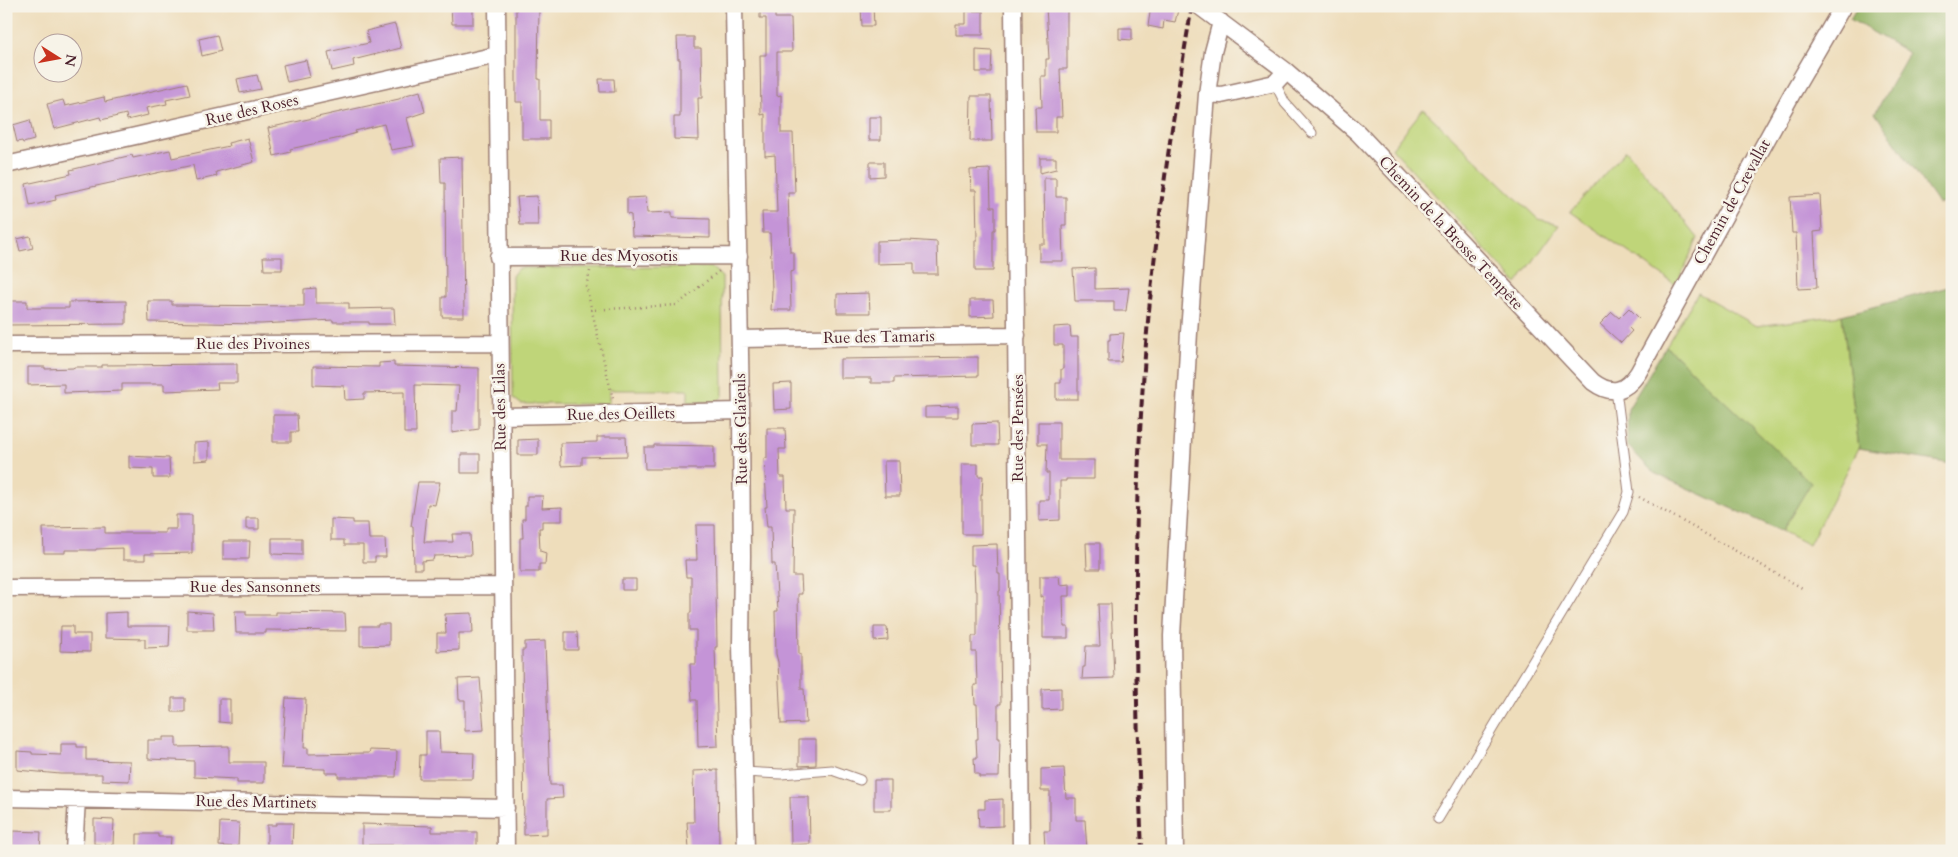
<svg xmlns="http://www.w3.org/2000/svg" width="1958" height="857" font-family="Cardo,serif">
	<rect width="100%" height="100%" fill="#f7f3e8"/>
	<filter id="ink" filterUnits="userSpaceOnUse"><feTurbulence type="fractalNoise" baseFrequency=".02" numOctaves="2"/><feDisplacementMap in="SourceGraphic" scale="10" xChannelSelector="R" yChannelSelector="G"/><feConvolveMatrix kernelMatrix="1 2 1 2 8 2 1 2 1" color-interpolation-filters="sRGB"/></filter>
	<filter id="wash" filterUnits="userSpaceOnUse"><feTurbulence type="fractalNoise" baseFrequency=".0096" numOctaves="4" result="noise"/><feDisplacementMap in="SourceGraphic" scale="20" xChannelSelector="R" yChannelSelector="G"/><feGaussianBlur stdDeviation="1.12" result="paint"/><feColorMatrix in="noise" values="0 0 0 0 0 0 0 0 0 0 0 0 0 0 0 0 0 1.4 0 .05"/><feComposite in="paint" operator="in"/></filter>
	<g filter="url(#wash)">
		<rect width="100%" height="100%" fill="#edb"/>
		<path fill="#bfd579" stroke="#847a52" d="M1423,109L1539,220L1559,225L1517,284L1392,148Z
			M1626,150L1698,238L1676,285L1570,212Z
			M711,267L722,277L723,396L717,402H688V390H609V404H521L513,398L512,276L518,268Z
			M1698,293L1757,326L1842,315L1859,448L1809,545L1782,531L1810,483L1666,346Z"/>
		<path fill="#97b669" stroke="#706a4a" d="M1858,6H1952V203L1938,204L1875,113L1909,53L1850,19Z
			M1952,286V464L1859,448L1842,315Z
			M1666,346L1811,483L1782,531L1654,473L1627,445L1628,409Z"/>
		<g id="blocks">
			<path fill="#c494d7" d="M451,6H473V24H452Z
				M516,6H539L538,79H540V120H549V139H522V102H516Z
				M760,6H775V18H791L792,52H777V96L781,95V133H793L795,193H788L790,252H794V271L790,272L791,310H771L772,290L770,233H763L762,212H777L775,155L765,156V114L761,115L760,55H766V18H760Z
				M861,6H873L874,26H862Z
				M1046,6H1067V69H1060L1062,117H1056V132H1036L1035,107H1042L1041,76H1046V59H1049Z
				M1151,6L1178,10L1175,22L1164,20L1163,29L1148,26Z
				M966,11H983V35H956V24H966Z
				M395,24L401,48L353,60L354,66L332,71L328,52L369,43L366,31Z
				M1119,28H1132V40L1119,39Z
				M217,35L221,51L202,56L199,39Z
				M677,37H694V48H701L702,98H698L699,140L674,139V117H680V59H678Z
				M976,50L992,51L991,72H976Z
				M306,60L310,77L287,82L283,65Z
				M257,75L261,89L240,93L237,79Z
				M599,79H614L615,92H600Z
				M187,83L190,95L166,100L167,104L146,108L148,115L127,120L126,114L101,120L100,117L54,129L47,104L63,100L65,106L104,97L105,102Z
				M420,91L425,112L407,118L414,146L391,150L384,124L355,131L356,133L340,138L290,149L291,152L274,156L268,128L399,99L406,95Z
				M971,96H991L992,141H970Z
				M869,117H881V140H869Z
				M30,120L34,140L23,143L22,141L17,142L13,125Z
				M248,138L254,162L216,172L217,176L196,181L193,165L55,195L56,200L30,206L26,184L71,174L70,170L132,155L133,158L170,150L172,158L229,146L228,143Z
				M462,157L464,317H442V297H446L445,183H441L440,158Z
				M1040,158H1056V169L1040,173Z
				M870,162H884V176L870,177Z
				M990,169L991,207H995V230H993V271H975V240H977L976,190H971L970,170Z
				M1044,178H1056V197H1066V225H1062L1063,261H1039V244H1045Z
				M1820,195L1822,231L1814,232L1817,288L1798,289L1796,233H1792L1790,197Z
				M537,196L538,225H520L517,197Z
				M646,197L647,213L672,212V218L710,219V238L632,236L631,215L627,214V198Z
				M30,236L33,248L20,251L17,239Z
				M908,240L937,242L938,274H914V263L877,264V241Z
				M263,257H282V270H264Z
				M1095,268V289L1129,288L1126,311H1114V301H1075L1073,269Z
				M316,288V303H349V309L394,308L395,324H369V322H333V320L261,324L149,322L148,301H172V305L304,306V289Z
				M869,293L870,313H837V294Z
				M970,300H993L994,316L970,317Z
				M6,301H27V308H69V302L126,301V324L6,325Z
				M1629,308L1639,318L1629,328L1632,331L1621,343L1600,324L1612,312L1619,318Z
				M1070,326L1071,337H1078V399H1056V383H1061V369H1063V345H1054V327Z
				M1124,333L1121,362H1108V340H1110V334Z
				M978,357V376L894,378V383H871V378H840V359Z
				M394,362V366L479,368V429L452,433V411H457L459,386L415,385L416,433H404V392L364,393V399L345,400L344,386L313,385V366L379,367V363Z
				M237,364V383H217L218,389L164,391V384H122V391L64,393V384L28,385V367H45V369L73,368L74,367H102V365Z
				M791,383V409L774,410L773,384Z
				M958,406V417H925V407Z
				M273,415H297L298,432H291V442H273Z
				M1038,422H1059V460H1094V479H1066V481H1060V520L1039,521V500H1049V473H1046L1047,444H1038Z
				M997,423L998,445H972V424Z
				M767,428H785L786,449H779L780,477H785L786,508H794L793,576H801L802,594H798L799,654H801V689H804L806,723L781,724L778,662L776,654L775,611H778L775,564H772L771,527H767L765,507H767L764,458H767Z
				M597,437H626L627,456L582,457V465L561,466L560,443L597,442Z
				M538,439V455H518V440Z
				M209,442V460L194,461V443Z
				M654,445L714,446V469H645L644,447H654Z
				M461,454H480V473H461Z
				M129,456L169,458L170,478H153V469L129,468Z
				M884,461H899L900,496H885Z
				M962,464H978V476H983L982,495H981V534H962Z
				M418,482H440L435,505L428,504L424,542H453L452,534H470L471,555L434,556L433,560L422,561V569H414L413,526H411Z
				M527,496H543L542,508L562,507V521H542V528H539L540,551L546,553L545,564H539V572H520V538H523L522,519H525V506H527Z
				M176,515H192V553L145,554V560H123V548L96,549V550H65V553H44L43,528L105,527V533H165V529H176Z
				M246,518H259V529H246Z
				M331,519L353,520V523H368L369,539H385L386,557H375V562H363V545H344V540H331Z
				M696,525H715L717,647H715L718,746L698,747L697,700H692L690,664H696V630H689V613H691V577H686L685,560H697Z
				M272,538H302V555L272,554Z
				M223,541H250L249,559H223Z
				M1086,543H1100V569H1087Z
				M997,544L998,574H1000V591H999L1001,704H998V738H1000L999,777H979V774H975L974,758H977L976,739H978L977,704H975L974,685H977L976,652H972V636H977V591H975L974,565H971V545Z
				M1040,576H1059L1060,585L1070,584V596H1063L1064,627H1068V638H1043V596L1040,597Z
				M622,579H636V590H622Z
				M1098,604H1111L1114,678L1082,679L1083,667H1085L1086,646H1100Z
				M187,611L213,613L214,630H187Z
				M235,611H246V615H276V612L345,613L346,631L266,630V633H236Z
				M127,612V626H170L169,647L145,648V639L105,638V613Z
				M472,613L473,633H459V650L437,651V633H446L445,614Z
				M378,624H389V645L360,646V626H378Z
				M61,626H73V634H90V652L60,651Z
				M874,627H887L888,640L874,641Z
				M565,632H577L578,650H565Z
				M545,641L550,785H562L563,798L547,799V834L524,835L522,650H525V642Z
				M480,678L484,730L465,731V700H459L458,679Z
				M1061,688V709L1042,710V689Z
				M172,698H185V712H172Z
				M286,698L306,699L304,748H308V754L369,753L370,750L397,751L396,777H338V773H325V769L281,768Z
				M219,699H230V723L219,722Z
				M426,731H439L440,752L474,753L473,779H419L420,755H426Z
				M163,737H176V747L229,746V762H264V783H237V779L194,777V761L148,759V740H163Z
				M799,739H816V765L799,766Z
				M61,744H77V747H86V760L130,761L129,781L102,780V774H60L17,770V751L32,752V754L61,755Z
				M1064,768L1066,798H1076V820H1085L1087,851H1075V848L1045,849L1044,831H1050V791H1041V769Z
				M718,770L719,851L689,849L687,822H694L693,771Z
				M874,780H891V810H874Z
				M790,797H809L810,844L791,845Z
				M1003,799V826L979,827L978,809H985V800Z
				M94,819L114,820L113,845L94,844Z
				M220,822L239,823L238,847L219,846Z
				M276,823H293L292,847L267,846V825H276Z
				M362,824L432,826V832H477V851L405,850V845H362Z
				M13,831L41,832L40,851H12Z
				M137,834H158V837H171L170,851H137Z"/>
		</g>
	</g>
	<g filter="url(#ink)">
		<use href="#blocks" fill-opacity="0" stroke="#9c7e73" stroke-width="1"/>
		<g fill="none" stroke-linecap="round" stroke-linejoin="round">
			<g stroke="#9c7e73" stroke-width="11">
				<path id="lane" d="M1275,83L1285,103L1312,133
					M744,772L781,774L832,770L860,780
					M1438,819L1623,512L1629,492L1616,390"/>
			</g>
			<g stroke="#9c7e73" stroke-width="19">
				<path id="street" d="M497,6L506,851
					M734,6L741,411L742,556L741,645L746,851
					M1013,6L1021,851
					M1199,6L1286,71L1358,133L1593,382C1612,396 1625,392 1638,373L1793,92L1843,6
					M1207,94L1221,95L1275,83L1286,71
					M6,165L497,55
					M498,257L739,256
					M740,339L1017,335
					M6,345L499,343
					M501,416L741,411
					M6,588L503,586
					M6,798L506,808
					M74,851L77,799
					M1175,851L1172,636L1189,332L1207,94L1213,52L1221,22"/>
			</g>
			<path stroke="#9c7e73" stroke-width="2.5" stroke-dasharray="1 4" stroke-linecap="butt" d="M590,271L586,286L613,399
				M590,310L677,305L719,271
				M1639,497L1804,589"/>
			<use href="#lane" stroke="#fff" stroke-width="9"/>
			<use href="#street" stroke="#fff" stroke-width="16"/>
			<path stroke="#4a1f2b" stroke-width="4" stroke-dasharray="8 4" stroke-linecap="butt" d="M1142,851C1135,690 1132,530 1144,369C1153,247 1171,127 1192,6"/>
		</g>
	</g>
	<g text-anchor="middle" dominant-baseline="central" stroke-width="5" stroke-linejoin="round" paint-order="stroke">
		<g font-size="16" fill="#4a1f2b" stroke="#f7f3e8">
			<text transform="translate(252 110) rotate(-13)">Rue des Roses</text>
			<text transform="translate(1732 202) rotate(-61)">Chemin de Crevallat</text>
			<text transform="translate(1451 233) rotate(47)">Chemin de la Brosse Tempête</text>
			<text x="619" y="256">Rue des Myosotis</text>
			<text transform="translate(879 337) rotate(-1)">Rue des Tamaris</text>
			<text x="253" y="344">Rue des Pivoines</text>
			<text transform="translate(500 407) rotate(-91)">Rue des Lilas</text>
			<text transform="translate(621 414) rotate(-1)">Rue des Oeillets</text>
			<text transform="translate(1018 428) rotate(-90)">Rue des Pensées</text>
			<text transform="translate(741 429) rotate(-91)">Rue des Glaïeuls</text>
			<text x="255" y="587">Rue des Sansonnets</text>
			<text transform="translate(256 802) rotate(1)">Rue des Martinets</text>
		</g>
	</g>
	<rect width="1958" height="857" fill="none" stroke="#f7f3e8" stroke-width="25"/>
	<g transform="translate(58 58) rotate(101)"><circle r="24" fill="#f7f3e8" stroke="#b29e9c"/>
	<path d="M0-4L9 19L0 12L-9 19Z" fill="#c8321e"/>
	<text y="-8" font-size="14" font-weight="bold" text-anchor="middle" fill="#4a1f2b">N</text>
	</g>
</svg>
